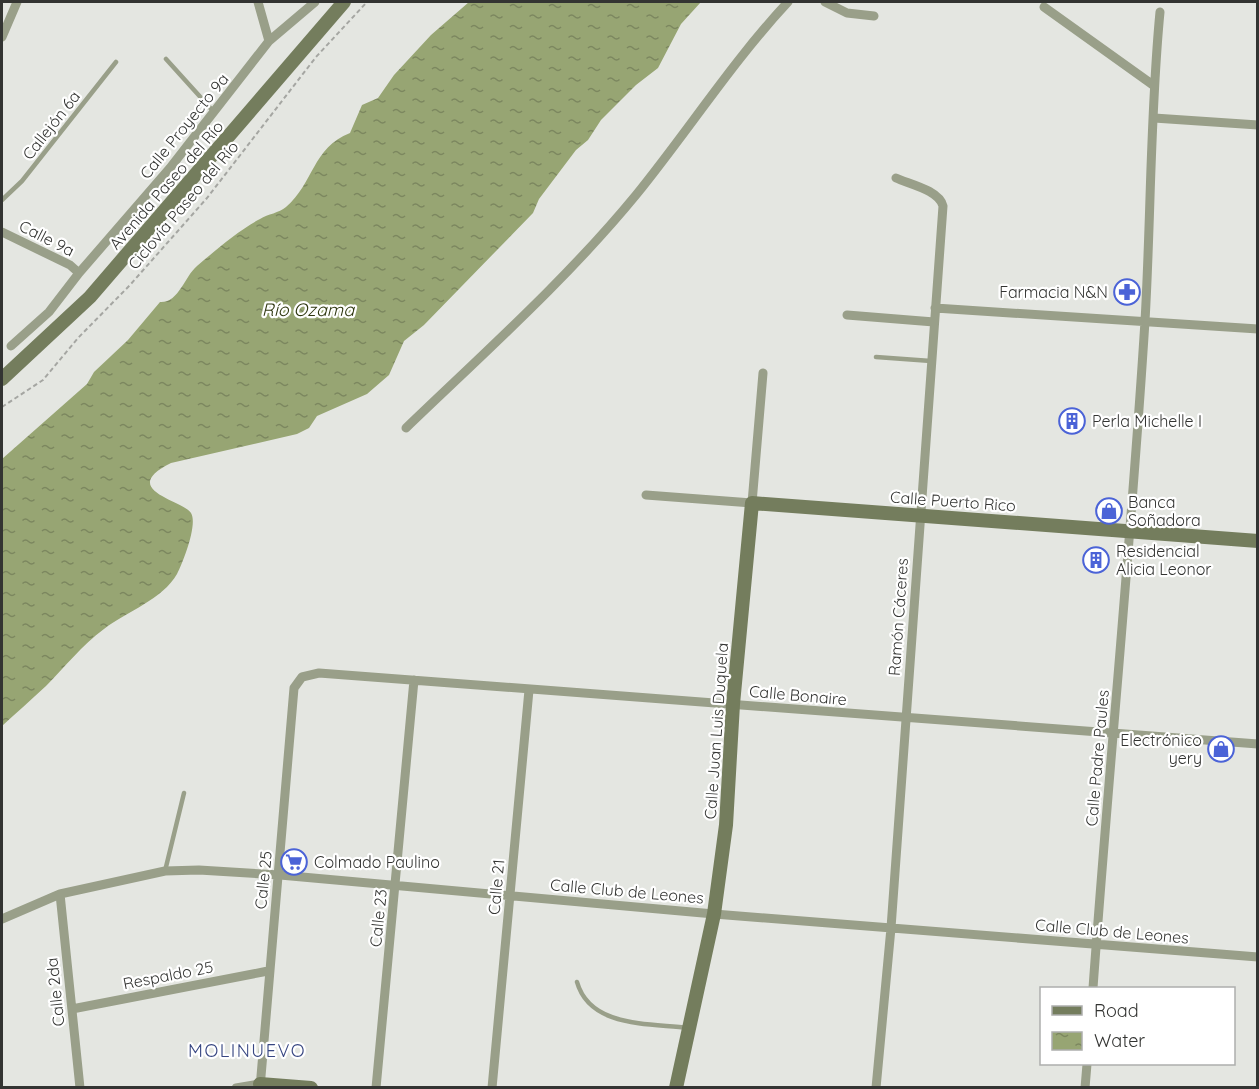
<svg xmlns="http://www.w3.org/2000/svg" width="1259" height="1089" font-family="Quicksand,sans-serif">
	<defs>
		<pattern id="water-ripples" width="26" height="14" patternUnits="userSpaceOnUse" patternTransform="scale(1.5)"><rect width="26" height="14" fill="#97a573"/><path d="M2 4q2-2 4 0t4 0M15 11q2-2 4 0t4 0" fill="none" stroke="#7c875f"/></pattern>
	</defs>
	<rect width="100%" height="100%" fill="#e4e6e1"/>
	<path fill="url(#water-ripples)" d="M469,2H701L681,24L658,68L636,85L601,120L588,140L576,150L539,199L533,213L424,325L404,341L389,375L367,394L317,416L309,428L297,434L171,463C117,490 183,500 191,513C198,524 183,562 177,574C163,599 126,612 104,629C82,645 65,667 46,686C31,700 16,713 2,726V459L87,384L94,372L128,340L160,302C179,303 184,277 197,266C216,250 239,230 260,219C268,214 279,213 286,207C314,183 312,148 350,133L362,105L378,98L394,75L431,35Z"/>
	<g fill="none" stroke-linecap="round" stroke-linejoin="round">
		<path stroke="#a5a6a2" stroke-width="2" stroke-dasharray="4.5 3" stroke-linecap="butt" d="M2,407L43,380L78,338L130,285L207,198L316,57L367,2"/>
		<path stroke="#999f89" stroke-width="4.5" d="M166,59L213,111
			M2,200L22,181L116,62
			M876,357L931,361
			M165,871L184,793
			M577,982C590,1028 650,1023 688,1028"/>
		<path stroke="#999f89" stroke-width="9" d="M258,2L269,41
			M825,2L847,13L874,16
			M1044,7L1153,85
			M2,37L17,2
			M1154,118L1258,125
			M2,232L70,265L79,273
			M935,308L1258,329
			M847,315L934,322
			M11,346L49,312L79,273L170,168L269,41L315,2
			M406,428C485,352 567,279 636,195C688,131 732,62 788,2
			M646,495L752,503L763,373
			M60,894L80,1088
			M2,919L60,894L165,871L199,870L280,875L714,914L1258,957
			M1093,988C1109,766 1131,544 1145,321C1151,218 1150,115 1160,12
			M72,1009L268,971
			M236,1088L260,1084
			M260,1088L294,688L302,677L319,673L1258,744
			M376,1088L414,680
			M492,1088L529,690
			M876,1088L891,928L943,206C939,190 909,184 896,178
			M1085,1088L1087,1064"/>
		<path stroke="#747d5d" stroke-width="14" d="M2,379L90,297L344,2
			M260,1084L311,1088
			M676,1088L714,914L726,825L733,704L752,503L1258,541"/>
	</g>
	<defs>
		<g id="pharmacy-ring" transform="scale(1.35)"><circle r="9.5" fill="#fff" stroke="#4b63d7" stroke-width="1.5"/><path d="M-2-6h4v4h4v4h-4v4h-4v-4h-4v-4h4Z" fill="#4b63d7"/></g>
		<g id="building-ring" transform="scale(1.35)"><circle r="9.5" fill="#fff" stroke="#4b63d7" stroke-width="1.5"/><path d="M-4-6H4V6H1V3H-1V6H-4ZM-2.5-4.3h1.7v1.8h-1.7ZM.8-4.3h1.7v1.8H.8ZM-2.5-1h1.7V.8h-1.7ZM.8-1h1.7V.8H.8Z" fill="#4b63d7"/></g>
		<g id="shop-ring" transform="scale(1.35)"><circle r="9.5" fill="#fff" stroke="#4b63d7" stroke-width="1.5"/><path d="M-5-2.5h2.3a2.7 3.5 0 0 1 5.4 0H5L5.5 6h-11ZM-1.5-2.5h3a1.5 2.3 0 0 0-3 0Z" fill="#4b63d7"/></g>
		<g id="supermarket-ring" transform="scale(1.35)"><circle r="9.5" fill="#fff" stroke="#4b63d7" stroke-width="1.5"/><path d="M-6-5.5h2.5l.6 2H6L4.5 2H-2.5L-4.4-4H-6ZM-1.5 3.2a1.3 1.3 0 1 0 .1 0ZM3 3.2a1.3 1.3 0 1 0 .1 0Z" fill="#4b63d7"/></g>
	</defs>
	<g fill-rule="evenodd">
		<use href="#pharmacy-ring" x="1127" y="292"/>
		<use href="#building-ring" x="1072" y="421"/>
		<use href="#shop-ring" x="1109" y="511"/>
		<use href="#building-ring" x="1096" y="560"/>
		<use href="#shop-ring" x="1221" y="749"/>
		<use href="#supermarket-ring" x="294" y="862"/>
	</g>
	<g text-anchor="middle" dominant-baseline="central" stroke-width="4.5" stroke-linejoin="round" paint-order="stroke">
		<g font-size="16" fill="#333432" stroke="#fff">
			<text transform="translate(51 125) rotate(-52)">Callejón 6a</text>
			<text transform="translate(184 126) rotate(-51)">Calle Proyecto 9a</text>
			<text transform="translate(166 185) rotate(-49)">Avenida Paseo del Río</text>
			<text transform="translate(183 205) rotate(-50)">Ciclovía Paseo del Río</text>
			<text transform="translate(47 238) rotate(27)">Calle 9a</text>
			<text transform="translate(953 501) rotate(4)">Calle Puerto Rico</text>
			<text transform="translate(898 617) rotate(-86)">Ramón Cáceres</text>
			<text transform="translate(798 695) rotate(5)">Calle Bonaire</text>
			<text transform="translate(716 731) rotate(-86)">Calle Juan Luis Duquela</text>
			<text transform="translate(1097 758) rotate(-85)">Calle Padre Paules</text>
			<text transform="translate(263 880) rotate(-84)">Calle 25</text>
			<text transform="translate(496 887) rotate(-85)">Calle 21</text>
			<text transform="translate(627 891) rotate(5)">Calle Club de Leones</text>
			<text transform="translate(378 918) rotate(-84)">Calle 23</text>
			<text transform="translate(1112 931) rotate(5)">Calle Club de Leones</text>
			<text transform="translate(168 975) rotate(-11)">Respaldo 25</text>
			<text transform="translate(55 992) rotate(-96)">Calle 2da</text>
		</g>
		<g font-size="16" fill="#333432" stroke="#fff" text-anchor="start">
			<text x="1108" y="292" text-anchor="end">Farmacia N&amp;N</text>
			<text x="1092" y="421">Perla Michelle I</text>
			<text x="1128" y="502">Banca<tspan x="1128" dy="18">Soñadora</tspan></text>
			<text x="1116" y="551">Residencial<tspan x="1116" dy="18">Alicia Leonor</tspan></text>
			<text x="1202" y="740" text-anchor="end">Electrónico<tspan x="1202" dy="18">yery</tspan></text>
			<text x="314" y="862">Colmado Paulino</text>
		</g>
		<g font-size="18" font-style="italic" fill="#2e360f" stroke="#fff">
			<text x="308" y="309">Río Ozama</text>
		</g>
		<g font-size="18" letter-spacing="1.5" fill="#384782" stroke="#fff">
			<text x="247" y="1050">MOLINUEVO</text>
		</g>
	</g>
	<rect width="1259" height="1089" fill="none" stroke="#333432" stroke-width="6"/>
	<rect x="1040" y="987" width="195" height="78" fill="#ffffff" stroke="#adaead" stroke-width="1.5"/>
	<rect x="1052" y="1006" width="30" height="9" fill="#747d5d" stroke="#adaead" stroke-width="1.5"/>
	<text x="1094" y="1017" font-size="18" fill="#333432">Road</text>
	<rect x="1052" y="1032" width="30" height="18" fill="url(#water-ripples)" stroke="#adaead" stroke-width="1.5"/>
	<text x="1094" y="1047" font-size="18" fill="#333432">Water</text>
</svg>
